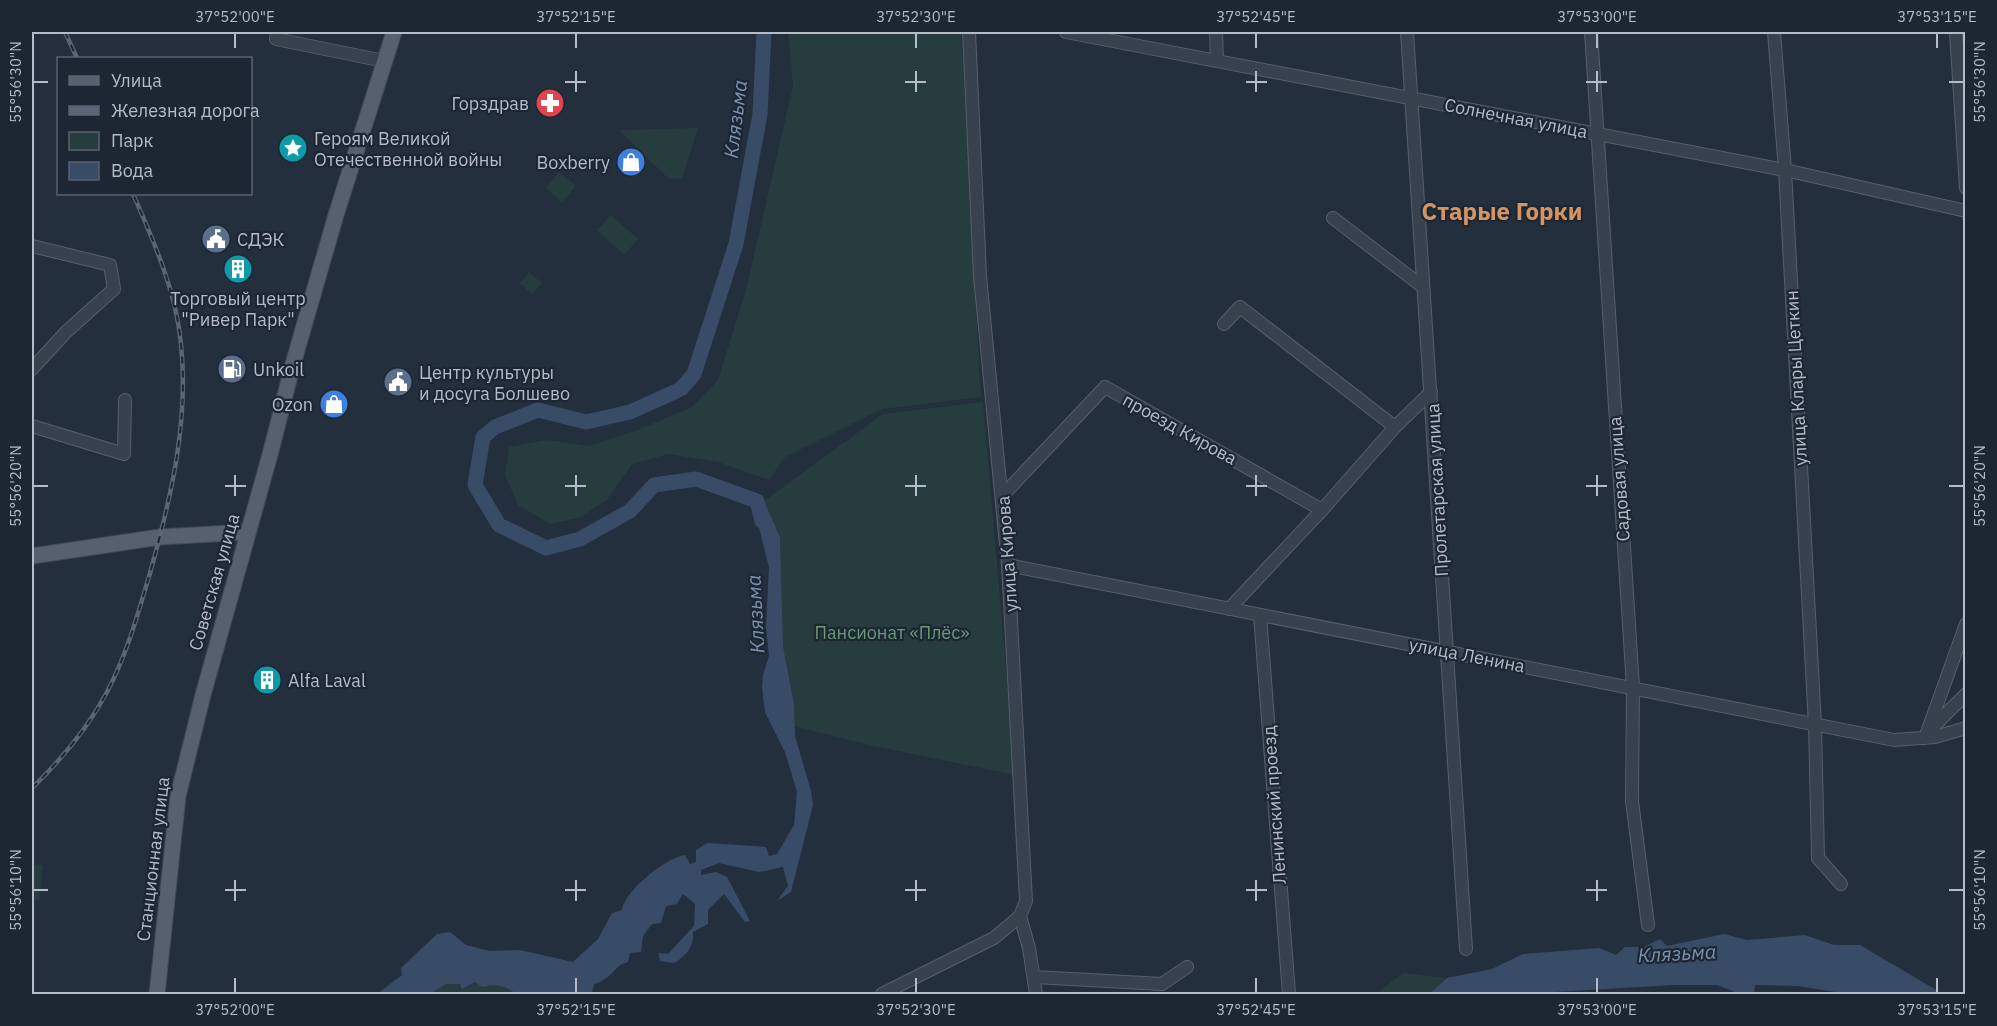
<svg xmlns="http://www.w3.org/2000/svg" width="1997" height="1026" font-family="'IBM Plex Sans',sans-serif">
	<rect width="100%" height="100%" fill="#242f3e"/>
	<path fill="#263c3f" d="M788,32H961L981,397L882,409L785,457L769,480L718,462L668,454L632,464L607,500L578,518L550,524L518,505L505,475L509,447L547,440L589,446L638,430L692,407L718,380L746,290L793,86Z
		M698,128L682,178L669,179L619,130Z
		M559,172L576,186L562,202L546,188Z
		M611,215L638,239L624,255L597,230Z
		M529,272L542,283L532,294L520,283Z
		M983,402L1015,775L874,746L794,726V704L783,646L780,537L764,501L883,414Z
		M32,864L43,865L39,901L32,900Z
		M1403,973L1447,978L1429,994H1376Z
		M475,982L482,987C495,984 505,985 516,994H430L446,984Z"/>
	<path fill="#394c67" d="M752,500L764,501L780,537L783,646L794,704L795,736L811,791L813,805L791,892L777,901L788,886L783,867L759,872L719,863L701,870V875L716,872L727,877L750,921L745,922L724,894L708,910V924L693,932C694,947 686,956 674,963L660,961L658,953L668,954L694,926L695,904L683,894L677,904L666,906L661,923L652,924L643,936L641,952L630,953L628,962C612,966 615,978 594,984L592,993L589,994H516C505,985 495,984 482,987L475,982L462,989L460,984H446L430,994H377L402,975L401,968L437,934L450,932L466,945L489,951L520,950L573,962L598,939L612,913L622,910C624,891 667,857 685,855L690,864L696,862V850L707,843L766,847L769,856L777,854L794,825L797,792L785,752L765,712L762,687L763,675L769,656L766,627L769,567Z
		M1724,934L1747,940L1805,935L1834,945H1860L1943,994H1848L1798,986L1755,985L1754,994H1734L1733,991L1717,985H1673L1519,994H1429L1447,978L1492,969L1523,954L1599,948L1616,955L1625,947H1644L1660,939L1667,946Z"/>
	<g fill="none" stroke-linecap="round" stroke-linejoin="round">
		<path stroke="#394c67" stroke-width="15" d="M762,521L757,501L696,479L654,485L630,511L580,539L546,548L499,525L475,485L483,437L495,427L538,410L586,422L630,412L681,389L694,374L736,244L760,114L764,32"/>
		<g stroke="#565f6c" stroke-width="14">
			<path id="minor" d="M277,32L276,39L384,61
				M1066,32L1785,170L1966,211
				M1216,32L1217,61
				M1407,32L1466,949
				M1591,32L1633,687L1632,801L1648,925
				M1774,32L1785,170L1815,725L1818,858L1841,884
				M1956,32L1966,188
				M1333,218L1423,287
				M32,246L110,265L114,289L66,332L32,369
				M1224,324L1240,307L1395,427
				M32,426L124,454L125,400
				M1003,495L1105,387L1322,510
				M1008,565L1894,740L1935,737L1966,728
				M1229,609L1322,510L1395,427L1431,392
				M1260,615L1289,994
				M1931,729L1966,694
				M1925,738L1966,624
				M1020,916L1029,948L1036,994
				M1034,977L1162,984L1187,967
				M882,994L994,938L1020,916L1026,901L1008,565L980,276L969,32"/>
		</g>
		<g stroke="#414a57" stroke-width="17">
			<path id="major" d="M32,556L160,537L248,532
				M157,994L178,796L203,695L271,451L293,364L336,215L394,32"/>
		</g>
		<use href="#minor" stroke="#38414e" stroke-width="12"/>
		<use href="#major" stroke="#56606e" stroke-width="15"/>
		<g stroke="#5a6575" stroke-width="4.5">
			<path id="rail" d="M65,32L77,58
				M32,788C61,760 88,728 107,692C127,654 138,614 150,573C171,498 189,422 181,344C176,291 154,242 133,194"/>
		</g>
		<use href="#rail" stroke="#1d2633" stroke-width="2" stroke-dasharray="7" stroke-linecap="butt"/>
	</g>
	<path fill="none" stroke="#b4bcc9" stroke-width="2" d="M235,33V48M576,33V48M916,33V48M1256,33V48M1597,33V48M1937,33V48M576,71V92M916,71V92M1256,71V92M1597,71V92M33,82H48M565,82H586M905,82H926M1246,82H1267M1586,82H1607M1949,82H1964M235,475V496M576,475V496M916,475V496M1256,475V496M1597,475V496M33,486H48M225,486H246M565,486H586M905,486H926M1246,486H1267M1586,486H1607M1949,486H1964M235,880V901M576,880V901M916,880V901M1256,880V901M1597,880V901M33,890H48M225,890H246M565,890H586M905,890H926M1246,890H1267M1586,890H1607M1949,890H1964M235,978V993M576,978V993M916,978V993M1256,978V993M1597,978V993M1937,978V993"/>
	<defs>
		<g id="pharmacy-disc" transform="scale(1.5)"><circle r="9.5" fill="#e0444e" stroke="#1d2633"/><path d="M-2-6h4v4h4v4h-4v4h-4v-4h-4v-4h4Z" fill="#fff"/></g>
		<g id="sight-disc" transform="scale(1.5)"><circle r="9.5" fill="#0f9aa8" stroke="#1d2633"/><path d="M0-6L1.8-2.2L6-1.7L2.9 1.2L3.7 5.4L0 3.3L-3.7 5.4L-2.9 1.2L-6-1.7L-1.8-2.2Z" fill="#fff"/></g>
		<g id="shop-disc" transform="scale(1.5)"><circle r="9.5" fill="#3f7fe0" stroke="#1d2633"/><path d="M-5-2.5h2.3a2.7 3.5 0 0 1 5.4 0H5L5.5 6h-11ZM-1.5-2.5h3a1.5 2.3 0 0 0-3 0Z" fill="#fff"/></g>
		<g id="civic-disc" transform="scale(1.5)"><circle r="9.5" fill="#5c6f8a" stroke="#1d2633"/><path d="M-.6-6.5H3V-4.5H.6V-3L4-1V1h2V6H-6V1h2V-1L-.6-3ZM-1.2 2.5V6h2.4V2.5Z" fill="#fff"/></g>
		<g id="building-disc" transform="scale(1.5)"><circle r="9.5" fill="#0f9aa8" stroke="#1d2633"/><path d="M-4-6H4V6H1V3H-1V6H-4ZM-2.5-4.3h1.7v1.8h-1.7ZM.8-4.3h1.7v1.8H.8ZM-2.5-1h1.7V.8h-1.7ZM.8-1h1.7V.8H.8Z" fill="#fff"/></g>
		<g id="fuel-disc" transform="scale(1.5)"><circle r="9.5" fill="#5c6f8a" stroke="#1d2633"/><path d="M-5.5-6h7V0h2V4h1.3V-2.5L3-4.5l.8-.8L6-3V5H2.5V1h-1V6h-7ZM-4.2-4.7v3.2H.2V-4.7Z" fill="#fff"/></g>
	</defs>
	<g fill-rule="evenodd">
		<use href="#pharmacy-disc" x="550" y="103"/>
		<use href="#sight-disc" x="293" y="148"/>
		<use href="#shop-disc" x="631" y="162"/>
		<use href="#civic-disc" x="216" y="239"/>
		<use href="#building-disc" x="238" y="269"/>
		<use href="#fuel-disc" x="232" y="369"/>
		<use href="#civic-disc" x="398" y="382"/>
		<use href="#shop-disc" x="334" y="404"/>
		<use href="#building-disc" x="267" y="680"/>
	</g>
	<g text-anchor="middle" dominant-baseline="central" stroke-width="4.5" stroke-linejoin="round" paint-order="stroke">
		<g font-size="18" fill="#b4bcc9" stroke="#1d2633" text-anchor="start">
			<text x="529" y="103" text-anchor="end">Горздрав</text>
			<text x="314" y="138">Героям Великой<tspan x="314" dy="21">Отечественной войны</tspan></text>
			<text x="610" y="162" text-anchor="end">Boxberry</text>
			<text x="237" y="239">СДЭК</text>
			<text x="238" y="298" text-anchor="middle">Торговый центр<tspan x="238" dy="21">"Ривер Парк"</tspan></text>
			<text x="253" y="369">Unkoil</text>
			<text x="419" y="372">Центр культуры<tspan x="419" dy="21">и досуга Болшево</tspan></text>
			<text x="313" y="404" text-anchor="end">Ozon</text>
			<text x="288" y="680">Alfa Laval</text>
		</g>
		<g font-size="18" fill="#b4bcc9" stroke="#1d2633">
			<text transform="translate(1516 118) rotate(11)">Солнечная улица</text>
			<text transform="translate(1796 378) rotate(-93)">улица Клары Цеткин</text>
			<text transform="translate(1180 429) rotate(29)">проезд Кирова</text>
			<text transform="translate(1619 479) rotate(-94)">Садовая улица</text>
			<text transform="translate(1437 490) rotate(-93)">Пролетарская улица</text>
			<text transform="translate(1007 554) rotate(-94)">улица Кирова</text>
			<text transform="translate(214 582) rotate(-74)">Советская улица</text>
			<text transform="translate(1467 655) rotate(11)">улица Ленина</text>
			<text transform="translate(1274 805) rotate(-94)">Ленинский проезд</text>
			<text transform="translate(153 859) rotate(-83)">Станционная улица</text>
		</g>
		<g font-size="18" fill="#6b9a76" stroke="#1d2633">
			<text x="892" y="632">Пансионат «Плёс»</text>
		</g>
		<g font-size="20" font-style="italic" fill="#7c92b1" stroke="#1d2633">
			<text transform="translate(735 119) rotate(-83)">Клязьма</text>
			<text transform="translate(755 614) rotate(-93)">Клязьма</text>
			<text transform="translate(1677 953) rotate(-3)">Клязьма</text>
		</g>
		<g font-size="24" font-weight="bold" fill="#d59563" stroke="#1d2633">
			<text x="1502" y="211">Старые Горки</text>
		</g>
	</g>
	<rect width="1997" height="1026" fill="none" stroke="#1d2633" stroke-width="66"/>
	<rect x="57" y="57" width="195" height="138" fill="#1d2633" stroke="#59626f" stroke-width="1.5"/>
	<rect x="69" y="76" width="30" height="9" fill="#56606e" stroke="#59626f" stroke-width="1.5"/>
	<text x="111" y="87" font-size="18" fill="#b4bcc9">Улица</text>
	<rect x="69" y="106" width="30" height="9" fill="#5a6575" stroke="#59626f" stroke-width="1.5"/>
	<text x="111" y="117" font-size="18" fill="#b4bcc9">Железная дорога</text>
	<rect x="69" y="132" width="30" height="18" fill="#263c3f" stroke="#59626f" stroke-width="1.5"/>
	<text x="111" y="147" font-size="18" fill="#b4bcc9">Парк</text>
	<rect x="69" y="162" width="30" height="18" fill="#394c67" stroke="#59626f" stroke-width="1.5"/>
	<text x="111" y="177" font-size="18" fill="#b4bcc9">Вода</text>
	<rect x="33" y="33" width="1931" height="960" fill="none" stroke="#b4bcc9" stroke-width="2"/>
	<g font-size="15" text-anchor="middle" fill="#b4bcc9">
		<text x="235" y="22">37°52'00"E</text>
		<text x="576" y="22">37°52'15"E</text>
		<text x="916" y="22">37°52'30"E</text>
		<text x="1256" y="22">37°52'45"E</text>
		<text x="1597" y="22">37°53'00"E</text>
		<text x="1937" y="22">37°53'15"E</text>
		<text transform="translate(16 82) rotate(-90)" y="5">55°56'30"N</text>
		<text transform="translate(1980 82) rotate(-90)" y="5">55°56'30"N</text>
		<text transform="translate(16 486) rotate(-90)" y="5">55°56'20"N</text>
		<text transform="translate(1980 486) rotate(-90)" y="5">55°56'20"N</text>
		<text transform="translate(16 890) rotate(-90)" y="5">55°56'10"N</text>
		<text transform="translate(1980 890) rotate(-90)" y="5">55°56'10"N</text>
		<text x="235" y="1015">37°52'00"E</text>
		<text x="576" y="1015">37°52'15"E</text>
		<text x="916" y="1015">37°52'30"E</text>
		<text x="1256" y="1015">37°52'45"E</text>
		<text x="1597" y="1015">37°53'00"E</text>
		<text x="1937" y="1015">37°53'15"E</text>
	</g>
</svg>
